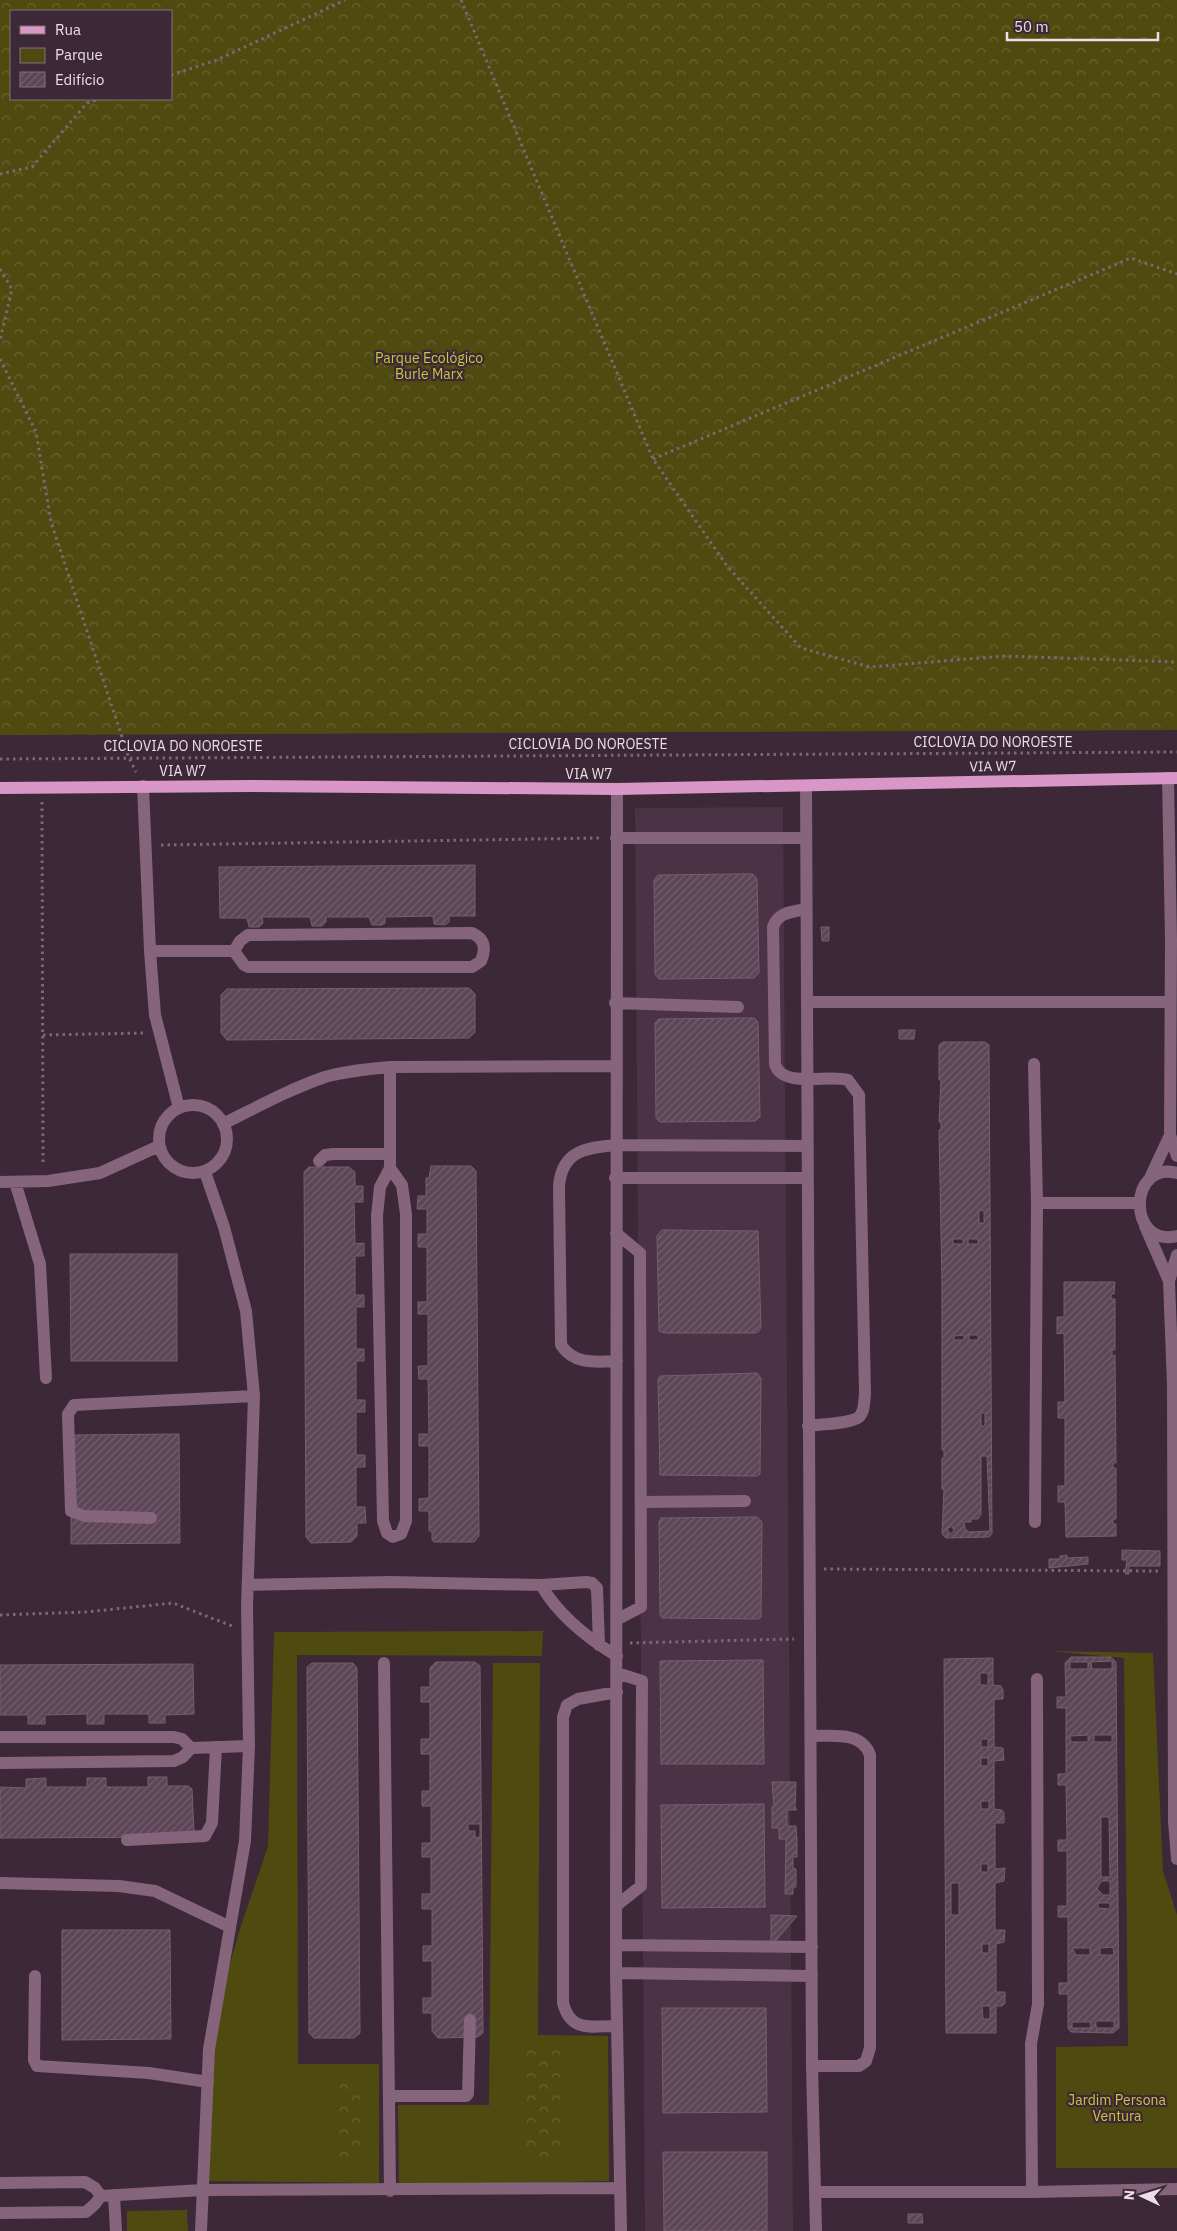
<svg xmlns="http://www.w3.org/2000/svg" width="1177" height="2231" font-family="'IBM Plex Sans',sans-serif">
	<defs>
		<pattern id="forest-crowns" width="20" height="18" patternUnits="userSpaceOnUse" patternTransform="scale(1.25)"><rect width="20" height="18" fill="#4f4b10"/><path d="M2 6a3 3 0 1 1 6 0M12 15a3 3 0 1 1 6 0" fill="none" stroke="#686433"/></pattern>
		<pattern id="building-hatch" width="6" height="6" patternUnits="userSpaceOnUse" patternTransform="scale(1.25)"><rect width="6" height="6" fill="#5c4555"/><path d="M-1 1l2-2M0 6l6-6M5 7l2-2" fill="none" stroke="#745f6d"/></pattern>
	</defs>
	<rect width="100%" height="100%" fill="#3c2837"/>
	<path fill="#4c3245" d="M783,807L793,2231H645L635,808Z"/>
	<path fill="#4f4b10" d="M543,1631L542,1656L297,1655L298,2064H379V2183L205,2181V2050L240,1929L268,1846L274,1632Z
		M1049,1651L1153,1653L1163,1871L1177,1915V2168H1056V2047L1128,2046L1124,1658Z
		M493,1663H540L538,2035L608,2036L609,2181L399,2185L398,2105H489Z
		M187,2210L188,2231H127V2211Z"/>
	<path fill="url(#forest-crowns)" fill-rule="evenodd" d="M0,0H1177V730L0,735ZM171,11V99H11V11Z
		M524,2048H564L565,2162L523,2161Z
		M340,2083H365L364,2163H338Z"/>
	<path fill="url(#building-hatch)" stroke="#765e6f" fill-rule="evenodd" d="M475,865V916H449V922L445,925L434,924L433,916L385,917V923L382,925H372L369,917H326V922L322,926H312L310,917H262L263,923L259,927H249L247,918H220L219,867Z
		M735,874H753L757,879L759,973L754,978L659,979L655,974L654,880L658,875Z
		M821,927H829V941H822Z
		M469,988L475,994V1032L469,1038L227,1040L221,1033V995L227,989Z
		M740,1018H754L758,1022L760,1117L755,1121L660,1122L656,1118L655,1023L659,1019Z
		M899,1030H915L914,1039H899Z
		M943,1042H985L989,1045L992,1534L989,1537L946,1538L942,1534L944,1489H942V1458H944V1450H942V1285L939,1130H941V1122H939L941,1080H939V1045ZM979,1210L984,1211V1223H979ZM953,1239H963V1244H953ZM968,1239H978V1244H968ZM964,1335V1340H954V1336ZM969,1335H978V1340H969ZM981,1413H985V1426H981ZM981,1456H987L990,1531L969,1532L965,1529L964,1522H971V1519H978L981,1514ZM952,1526L954,1531L950,1534L947,1529Z
		M431,1166H471L476,1171L479,1536L474,1542H434L432,1539V1531H429V1511H419V1499L429,1498V1446H419V1434H429L428,1379H419L418,1366H428V1314H418V1302H427V1247H418V1234H427V1209H417L418,1196H426V1178H429Z
		M309,1167H349L355,1172V1186H363V1202H354L355,1244L364,1243V1256H355V1295H364V1307H356V1349H364V1361H356V1400H365V1412H356V1455H365V1467H356V1507H365L366,1523H357V1536L351,1542L311,1543L306,1537L304,1172Z
		M662,1230L758,1231L761,1327L759,1331L756,1333H664L659,1331L657,1236Z
		M70,1254H177V1361H71Z
		M1064,1282H1115L1114,1294H1111V1299H1115V1350H1112V1356L1115,1355L1116,1463H1113V1468H1116V1519H1113V1524H1116V1536L1066,1537L1065,1502H1058V1486H1065V1418H1058V1402H1065L1064,1333L1057,1334V1317H1064Z
		M757,1373L761,1378L760,1474L756,1476L660,1475L658,1379L660,1376Z
		M179,1434L180,1543L71,1544V1435Z
		M757,1517L762,1522L761,1617L758,1619L662,1618L660,1614L659,1522L661,1518Z
		M1122,1550L1160,1551V1566H1129V1574H1125L1127,1560H1122Z
		M1067,1555V1558L1088,1557V1564L1049,1568V1559H1060V1556Z
		M1071,1657H1111L1116,1662L1119,2028L1113,2033L1071,2032L1068,2028V1994H1059V1983H1068V1917H1058V1906H1067V1851H1058V1840H1067L1066,1785H1058V1774H1066V1708H1057V1697H1066L1065,1663ZM1112,1661V1669H1092L1091,1662ZM1070,1662H1088V1669H1070ZM1088,1735V1742H1071L1070,1736ZM1094,1735H1112V1742H1094ZM1101,1817H1109L1110,1877H1101ZM1101,1881H1110V1895H1103L1097,1889ZM1098,1903H1110V1909L1098,1908ZM1113,1947L1114,1955H1100V1948ZM1072,1948H1090V1955H1076ZM1096,2021H1114V2028H1096ZM1072,2022H1090L1091,2028H1072Z
		M993,1658V1685L1001,1686L1003,1690V1699H994V1747L1003,1748L1004,1760L994,1761V1809L1002,1810L1004,1813V1823H995V1869L1005,1868L1004,1881L995,1883V1930H1005L1004,1942L996,1944V1992H1005V2003L1002,2006H996V2033H946L944,1659ZM980,1673H988V1685H980ZM981,1739H988V1747H981ZM981,1758H988V1766H981ZM981,1801H989V1809H981ZM981,1864H988V1872H981ZM951,1883H959V1915H951ZM982,1944H989V1953H982ZM982,2006H990V2019H983Z
		M763,1660L764,1764H661L660,1661Z
		M436,1662H475L480,1666L483,2033L478,2037L438,2038L432,2031V2013H423V1998H432V1961H423V1946H432V1909H422V1894H431V1857H422V1843H431V1806H422V1791H430V1754H421V1739H430V1702H421V1687H430V1668ZM468,1824H480V1837L475,1838V1831H468Z
		M312,1663H353L357,1668L360,2033L354,2038H314L309,2033L307,1680V1667Z
		M193,1664L194,1714L165,1715V1723H149V1714H104V1724H87V1714L45,1715V1724H28V1715H0V1665Z
		M148,1777H167V1786H188L192,1789L194,1832L189,1837L0,1838V1787L26,1788V1779L46,1778V1787H87V1778H106V1787H148Z
		M772,1782H796L795,1807L797,1810H787V1826H796L797,1840V1857H793V1868L796,1869V1887H793V1894H785L786,1839H779V1828H772V1807H774Z
		M764,1804L765,1907L662,1908L661,1805Z
		M771,1915L797,1916L772,1945H771Z
		M62,1930H170L171,2039L62,2040Z
		M662,2008H766L767,2112L663,2113Z
		M663,2152H767V2231H664Z
		M908,2214H922L923,2223H908Z"/>
	<g fill="none" stroke-linecap="round" stroke-linejoin="round">
		<path stroke="#7a6976" stroke-width="3" stroke-dasharray="2.5 4" stroke-linecap="butt" d="M461,0L653,459L727,566L801,648L870,667L1004,656L1177,662
			M171,75L217,60L345,0
			M0,174L32,167L87,103L100,99
			M0,269L12,289L0,340
			M0,359L36,432L51,522L129,758L136,772
			M653,459L1131,258L1177,274
			M0,759L1177,752
			M42,802L43,1166
			M161,845L600,838
			M43,1035L145,1033
			M824,1569L1158,1571
			M0,1615L86,1612L173,1603L232,1626
			M630,1643L794,1639"/>
		<path stroke="#85647c" stroke-width="12" d="M1168,778L1171,940L1170,1135L1177,1156
			M143,786L150,951L155,1015L179,1108
			M806,786L812,2066L816,2231
			M617,789L616,1973L621,2231
			M616,838H806
			M806,909C792,912 778,912 773,927L775,1064C782,1089 829,1074 848,1080L859,1095L865,1394C864,1401 865,1411 859,1417C850,1424 820,1424 808,1426
			M472,933C485,939 486,949 481,961L472,967H248L244,965L234,951L240,941L248,935Z
			M150,951H234
			M808,1002H1169
			M615,1003L738,1007
			M1034,1064L1037,1203L1035,1522
			M159 1139a34 34 0 1 1 68 0a34 34 0 1 1-68 0Z
			M223,1124C257,1107 290,1089 325,1077C346,1071 368,1069 390,1067L615,1066
			M319,1161L325,1155L333,1154H390
			M390,1168L402,1185L406,1214V1521L401,1534L393,1537L387,1533L383,1521L377,1216L380,1187L390,1168V1067
			M1177,1173C1128,1160 1127,1248 1177,1236
			M615,1178H806
			M1149,1180L1170,1135
			M0,1182L48,1181L100,1173L159,1146
			M15,1182L40,1264L46,1378
			M1037,1203H1138
			M1145,1226L1169,1281
			M616,1233L640,1253L641,1607L618,1619
			M1177,1255L1169,1281L1173,1385L1174,1821L1177,1859
			M617,1361C596,1362 574,1365 561,1345L559,1186C562,1151 585,1148 615,1145L808,1146
			M641,1502L745,1501
			M151,1518L84,1516L71,1511L68,1414L74,1405L254,1396
			M248,1585L390,1582L541,1585L586,1582L592,1583L597,1588L599,1645
			M541,1585C559,1616 587,1638 617,1656
			M384,1663L390,2191
			M811,1736C832,1736 862,1731 870,1755V2048L866,2061L859,2066H812
			M0,1737H174L182,1739L191,1748
			M0,1763L174,1761L183,1757L191,1748L249,1746
			M127,1840L205,1836L212,1823L216,1747
			M0,1883L119,1886L155,1891L230,1927
			M617,1905L641,1886L642,1681L617,1673
			M617,1945L812,1947
			M616,1973L812,1976
			M35,1976L34,2060L37,2066L149,2073L208,2082
			M617,2026C591,2026 571,2033 563,2003V1717L567,1705L578,1699L617,1692
			M389,2096H466L468,2094L470,2020
			M0,2183L85,2182L95,2188L101,2196
			M816,2192H1032L1177,2189
			M1032,2192L1031,2044L1038,2004L1037,1679
			M114,2195L116,2231
			M101,2196L202,2190L620,2188
			M0,2213L86,2212L95,2204L101,2196
			M201,2231L209,2049L245,1841L249,1746L247,1606L254,1396L246,1311L224,1227L205,1172"/>
		<path stroke="#d997c8" stroke-width="12" d="M0,788L250,786L617,789L1177,778"/>
	</g>
	<g text-anchor="middle" dominant-baseline="central" stroke-width="4.5" stroke-linejoin="round" paint-order="stroke">
		<g font-size="14" fill="#ccc53f" stroke="#3c2837">
			<text x="429" y="358">Parque Ecológico<tspan x="429" dy="16">Burle Marx</tspan></text>
			<text x="1117" y="2100">Jardim Persona<tspan x="1117" dy="16">Ventura</tspan></text>
		</g>
		<g font-size="14" fill="#ebdee7" stroke="#3c2837">
			<text x="993" y="742">CICLOVIA DO NOROESTE</text>
			<text x="588" y="744">CICLOVIA DO NOROESTE</text>
			<text x="183" y="746">CICLOVIA DO NOROESTE</text>
			<text transform="translate(993 766) rotate(-1)">VIA W7</text>
			<text x="183" y="771">VIA W7</text>
			<text x="589" y="774">VIA W7</text>
		</g>
	</g>
	<rect x="10" y="10" width="162" height="90" fill="#3c2837" stroke="#82717d"/>
	<rect x="20" y="26" width="25" height="8" fill="#d997c8" stroke="#82717d"/>
	<text x="55" y="35" font-size="15" fill="#ebdee7">Rua</text>
	<rect x="20" y="48" width="25" height="15" fill="#4f4b10" stroke="#82717d"/>
	<text x="55" y="60" font-size="15" fill="#ebdee7">Parque</text>
	<rect x="20" y="72" width="25" height="15" fill="url(#building-hatch)" stroke="#82717d"/>
	<text x="55" y="85" font-size="15" fill="#ebdee7">Edifício</text>
	<g transform="translate(1142 2196) rotate(274)" stroke="#3c2837" stroke-width="4" paint-order="stroke">
	<path d="M0-4L9 19L0 12L-9 19Z" fill="#ebdee7"/>
	<text y="-8" font-size="14" font-weight="bold" text-anchor="middle" fill="#ebdee7">N</text>
	</g>
	<path d="M1007 32v8h151v-8" fill="none" stroke="#ebdee7" stroke-width="2.5"/>
	<text x="1014" y="32" font-size="15" fill="#ebdee7" stroke="#3c2837" stroke-width="4" paint-order="stroke">50 m</text>
</svg>
